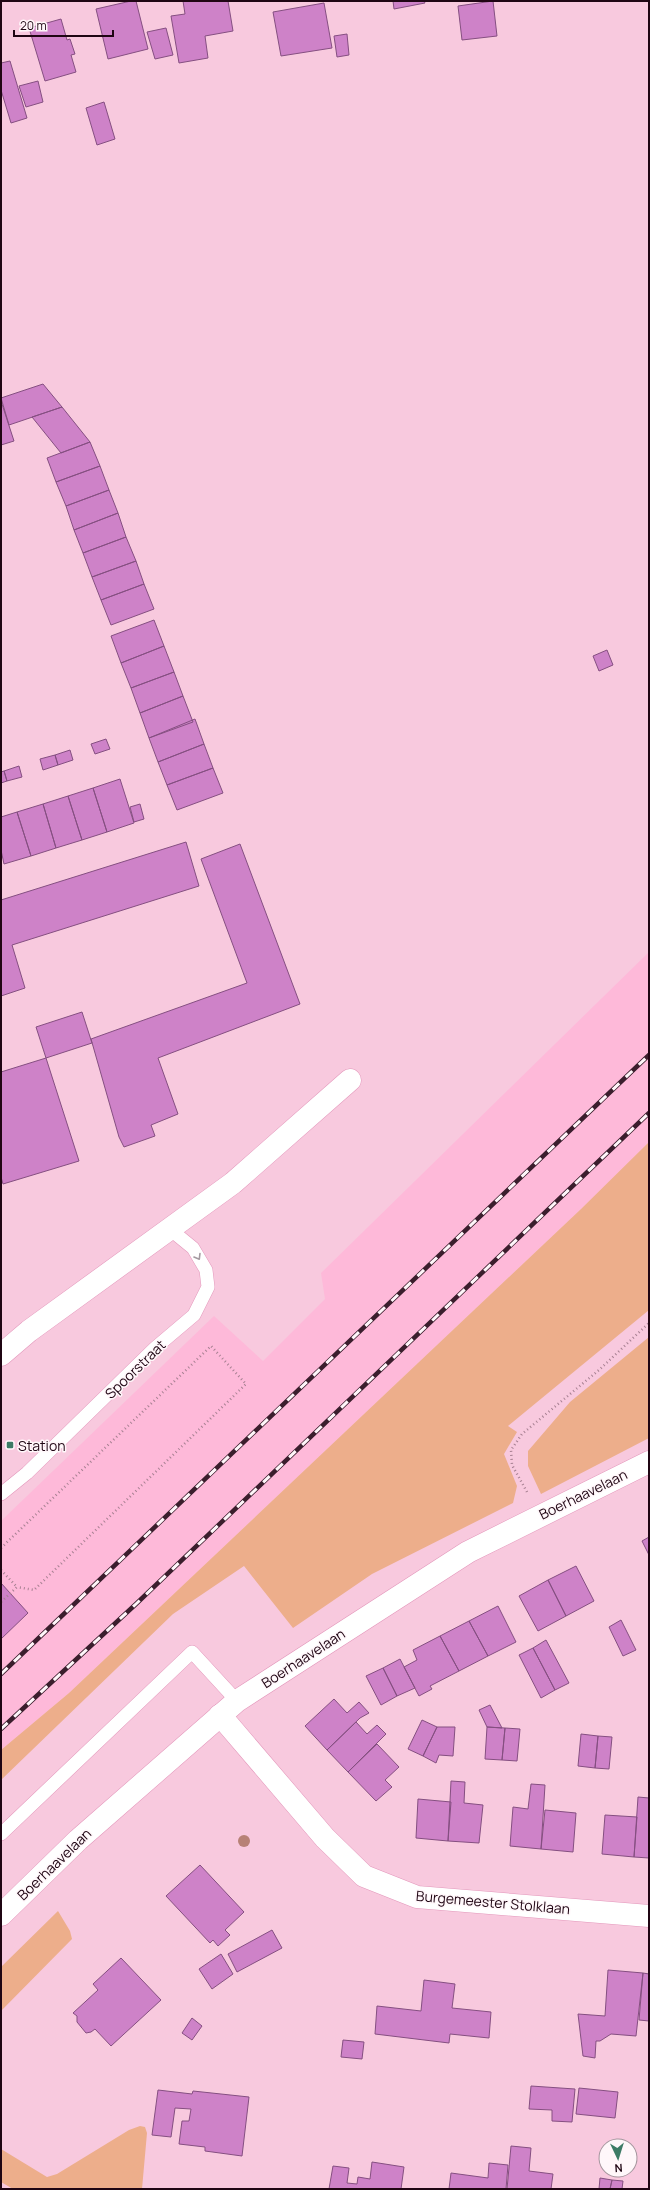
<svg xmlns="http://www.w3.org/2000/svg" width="650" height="2190" font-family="Manrope,sans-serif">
	<rect width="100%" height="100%" fill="#f8c9de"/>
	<path fill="#feb9d9" d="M649,952V1142L581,1209L69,1693L1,1750V1521L214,1316L263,1361L325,1299L321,1273Z"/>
	<path fill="#edae8b" d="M649,1142V1310L508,1426L517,1432L504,1454L517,1486L513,1503L372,1574L293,1628L244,1566L173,1614L1,1780V1750L69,1693L581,1209Z
		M649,1337V1438L541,1494L528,1466V1451L570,1402Z
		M58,1911L70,1931L72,1939L1,2011V1967Z
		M140,2126L145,2127L147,2133L142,2189H13L1,2182V2149L47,2177L57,2174L129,2130Z"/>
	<path fill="#ce82c8" stroke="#854f81" d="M131,1H136L148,49L108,59L96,9Z
		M183,1H228L233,31L205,36L208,58L179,63L171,16L185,14Z
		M393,1H424L425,3L394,9Z
		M493,1L497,36L462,40L458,6Z
		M324,3L332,48L281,56L273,12Z
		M61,19L67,40L70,39L75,54L71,55L76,72L45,81L29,28Z
		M166,28L173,55L155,59L147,32Z
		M347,34L349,55L337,57L334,36Z
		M10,61L27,118L11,123L1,90V63Z
		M38,81L43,102L26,107L19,86Z
		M104,102L115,139L97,145L86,108Z
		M43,384L62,407L9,425L1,398Z
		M1,401L14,441L1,445Z
		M62,407L90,442L61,453L32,417Z
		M90,442L100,466L56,482L47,458Z
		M100,466L109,490L66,506L56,482Z
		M109,490L118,513L74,530L66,506Z
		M118,513L126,537L83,553L74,530Z
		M126,537L136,561L92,577L83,553Z
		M136,561L144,584L101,600L92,577Z
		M144,584L154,609L111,625L101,600Z
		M154,620L164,646L121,663L111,636Z
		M164,646L174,672L131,688L121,663Z
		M607,650L613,665L599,671L593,656Z
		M174,672L183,696L140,713L131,688Z
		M183,696L193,722L149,738L140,713Z
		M195,719L204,744L158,762L149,738Z
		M106,739L110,749L95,754L91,744Z
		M204,744L213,768L167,785L158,762Z
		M70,750L73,760L58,765L55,755Z
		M55,755L58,765L43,770L40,759Z
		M19,766L22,777L7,781L4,771Z
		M213,768L223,793L177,810L167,785Z
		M4,771L7,781L1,783V772Z
		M120,779L134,823L107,832L93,788Z
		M93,788L107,832L82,840L68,796Z
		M68,796L82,840L56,848L43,804Z
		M43,804L56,848L31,856L17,812Z
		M140,804L144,819L134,822L130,807Z
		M17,812L31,856L4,864L1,850V817Z
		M186,842L199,886L12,945L25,988L1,996V900Z
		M240,844L300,1004L158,1058L178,1114L151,1125L155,1136L124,1147L119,1137L91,1039L247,983L201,859Z
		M82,1012L92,1043L46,1058L36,1027Z
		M46,1058L79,1161L3,1184L1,1177V1072Z
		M649,1537V1555L642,1541Z
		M576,1566L594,1601L566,1616L548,1580Z
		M548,1580L566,1616L538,1631L519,1596Z
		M1,1583L28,1613L1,1639Z
		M498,1606L516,1642L488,1656L469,1621Z
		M621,1620L636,1650L623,1656L609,1627Z
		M469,1621L488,1656L459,1671L440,1636Z
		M440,1636L459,1671L430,1686L432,1689L419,1696L404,1667L417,1660L413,1650Z
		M546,1640L569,1683L555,1690L533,1648Z
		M533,1648L555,1690L541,1698L519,1655Z
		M400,1659L415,1688L397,1696L383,1668Z
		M383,1668L397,1696L381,1705L366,1676Z
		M334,1699L347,1713L359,1702L369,1713L360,1718L327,1750L305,1726Z
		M490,1705L502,1728L487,1727L479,1710Z
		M422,1720L437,1727L423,1756L408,1749Z
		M356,1722L367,1734L377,1725L386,1734L348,1772L327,1750Z
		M437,1727H455L453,1756L439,1755L436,1763L423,1756Z
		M487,1727L505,1728L502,1760L485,1759Z
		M505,1728L520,1729L517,1761L502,1760Z
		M581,1734L598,1736L595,1768L578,1766Z
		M598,1736L612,1737L609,1769L595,1768Z
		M377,1744L399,1767L385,1780L392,1787L376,1801L348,1772Z
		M451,1781L465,1782L464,1803L483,1805L479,1843L448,1841Z
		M531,1784L545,1785L541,1849L510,1846L513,1807L528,1809Z
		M638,1797L649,1798V1858L634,1857Z
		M418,1799L451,1802L448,1841L416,1838Z
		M545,1810L576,1813L573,1852L541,1849Z
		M605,1815L637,1817L634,1857L602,1854Z
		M200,1865L244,1912L225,1930L230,1935L218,1946L213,1940L210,1943L166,1896Z
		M272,1930L282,1948L237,1972L228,1954Z
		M221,1954L233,1974L212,1989L199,1969Z
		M121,1958L161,2000L111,2046L95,2029L91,2032L86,2033L77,2022V2016L73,2013L98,1990L93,1984Z
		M608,1970L643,1973L636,2036L611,2034L600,2041H596L595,2058L583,2056L578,2014L605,2016Z
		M643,1973L649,1974V2021L639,2020Z
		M424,1980L455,1984L452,2008L491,2012L489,2038L450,2034L449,2043L375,2034L377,2006L421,2011Z
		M192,2018L202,2026L192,2040L182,2033Z
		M343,2040L364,2042L362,2059L341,2057Z
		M531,2086L575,2089L572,2122L552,2121V2110L529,2109Z
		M579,2088L618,2092L615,2118L576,2114Z
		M158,2090L192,2094L193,2091L249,2097L242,2156L205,2151V2147L179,2144L182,2121H189L191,2109L175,2108L171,2137L152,2135Z
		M511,2146L531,2148L529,2171L553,2174L551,2189H507Z
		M372,2162L404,2167L401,2189H329L333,2166L349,2168L347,2183L357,2184L358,2177L370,2179Z
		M489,2163L508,2165L506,2189H449L451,2173L488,2178Z
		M600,2178L612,2180L610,2189H599Z
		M612,2180L623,2181L622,2189H610Z"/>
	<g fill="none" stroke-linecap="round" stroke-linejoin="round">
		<g stroke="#e397bb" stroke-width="14">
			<path id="lane" d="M1,1494L27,1473L155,1348L194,1315L208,1287L206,1270L193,1248L171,1230
				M1,1834L192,1652L237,1701"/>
		</g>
		<g stroke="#e397bb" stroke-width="23">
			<path id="street" d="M1,1355L29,1331L233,1183L350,1080
				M220,1715L325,1838L364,1876L417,1897L649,1916"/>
		</g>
		<g stroke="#e397bb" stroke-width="23">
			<path id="secondary" d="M1,1915L78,1840L237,1701L468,1552L649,1462"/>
		</g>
		<path stroke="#a78092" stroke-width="2.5" stroke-dasharray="1 3" stroke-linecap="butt" d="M527,1492L512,1465L511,1450L522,1434L599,1370L649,1323
			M1,1548L211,1346L246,1384L34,1590L17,1587
			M1,1570L17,1587L1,1602"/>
		<use href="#lane" stroke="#fff" stroke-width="13"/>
		<use href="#street" stroke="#fff" stroke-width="22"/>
		<use href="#secondary" stroke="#fff" stroke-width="22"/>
		<g stroke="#3b1e2d" stroke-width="4.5">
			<path id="rail" d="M1,1674L649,1055
				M1,1729L136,1604L649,1113"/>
		</g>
		<use href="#rail" stroke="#fff7fa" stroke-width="3" stroke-dasharray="9" stroke-linecap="butt"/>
	</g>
	<circle fill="#b78176" cx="244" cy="1841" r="6"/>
	<defs><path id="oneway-chevron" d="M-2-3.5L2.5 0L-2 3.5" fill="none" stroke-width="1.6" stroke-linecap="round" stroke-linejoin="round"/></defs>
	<use stroke="#a59ba1" href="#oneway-chevron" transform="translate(198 1257) rotate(59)"/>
	<rect fill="#3d7b66" stroke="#fff7fa" stroke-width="1.5" x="6" y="1441" width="8" height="8" rx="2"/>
	<g text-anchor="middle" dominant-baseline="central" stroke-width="3" stroke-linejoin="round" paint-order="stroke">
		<g font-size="14" fill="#1f0513" stroke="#fff7fa">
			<text transform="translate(135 1369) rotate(-44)">Spoorstraat</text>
			<text transform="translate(583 1494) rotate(-26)">Boerhaavelaan</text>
			<text transform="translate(303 1658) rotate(-33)">Boerhaavelaan</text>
			<text transform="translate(54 1864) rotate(-44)">Boerhaavelaan</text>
			<text transform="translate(493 1902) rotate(5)">Burgemeester Stolklaan</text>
		</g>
		<g font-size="14" fill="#1f0513" stroke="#fff7fa" text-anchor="start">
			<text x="18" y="1445">Station</text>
		</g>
	</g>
	<rect width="650" height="2190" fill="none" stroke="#1f0513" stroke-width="4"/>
	<g transform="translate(618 2158) rotate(176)"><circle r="19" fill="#fff7fa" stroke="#a5969e"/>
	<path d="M0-3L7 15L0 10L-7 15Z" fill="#3d7b66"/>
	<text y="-6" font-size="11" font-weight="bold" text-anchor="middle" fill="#1f0513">N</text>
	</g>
	<path d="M14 30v6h99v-6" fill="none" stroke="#1f0513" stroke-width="2"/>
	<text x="20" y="30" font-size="12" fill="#1f0513" stroke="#fff7fa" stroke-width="3" paint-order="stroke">20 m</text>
</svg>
